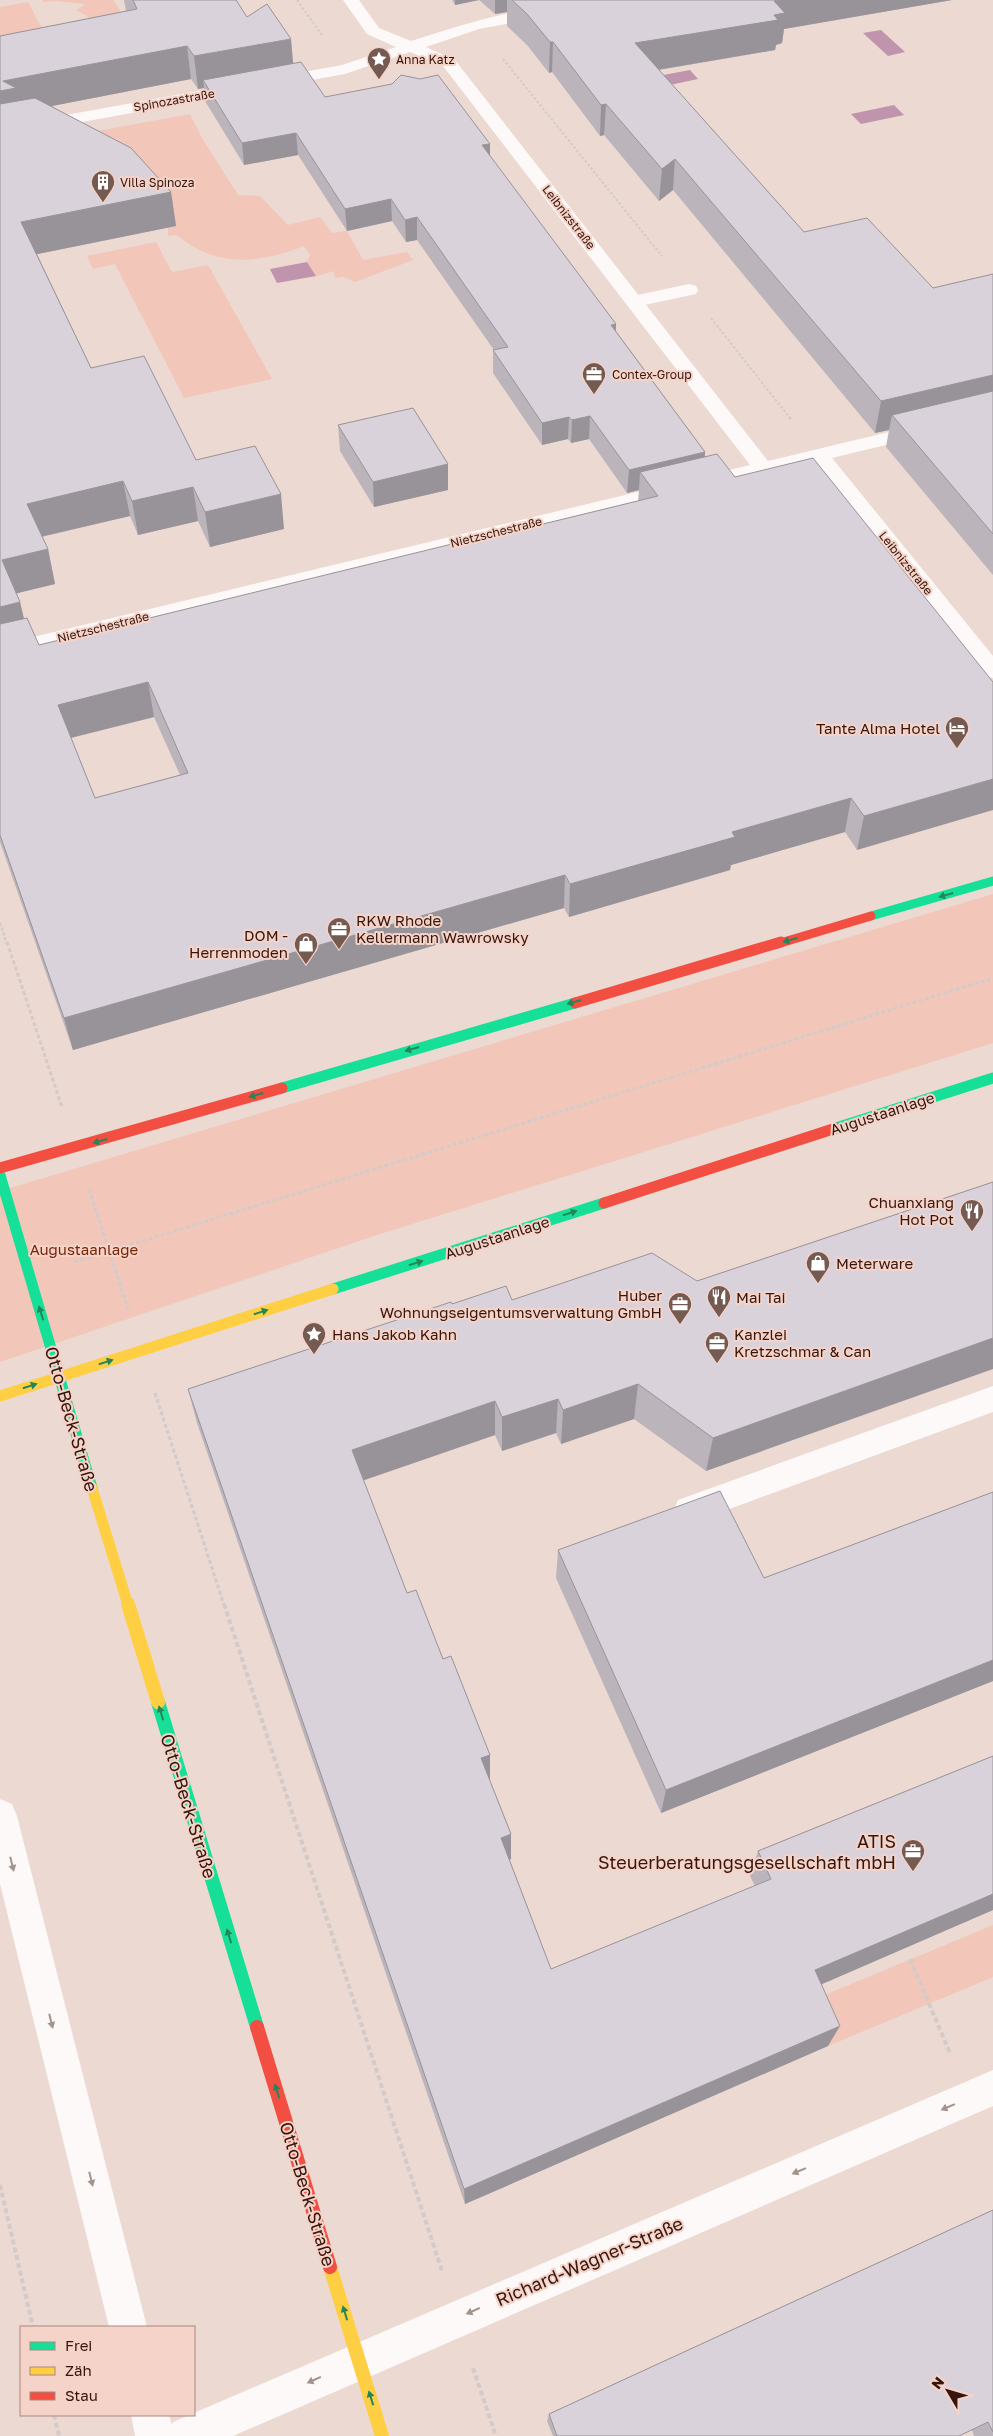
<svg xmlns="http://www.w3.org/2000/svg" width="993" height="2436" font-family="'Golos Text',sans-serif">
	<rect width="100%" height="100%" fill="#ecd9d2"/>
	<path fill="#f2c6b8" d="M42,0H113L143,45L86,26L89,17L76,10L86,4L54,1L44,2Z
		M28,2L45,34L0,67V7Z
		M190,114L202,138L238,195L260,196L288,225L320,217L332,233L347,231L363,260L407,252L413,260L355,282L344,277L335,278L334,271L316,276L307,262L310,255L304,246C273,258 238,266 206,253C195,249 185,241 176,235L168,236V228L177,226L173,218L44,141Z
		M156,242L172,272L208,265L272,379L184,398L115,264L93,269L87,256Z
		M993,894V1043L377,1235L0,1362V1191Z
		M993,1925V1977L828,2046L808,2002Z"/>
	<path fill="#c194ae" d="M881,30L905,52L888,56L863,33Z
		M690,70L698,79L651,89L642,79Z
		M894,105L904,115L861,124L851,114Z
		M307,262L316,276L277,283L270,269Z"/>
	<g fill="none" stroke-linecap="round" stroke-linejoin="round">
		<path stroke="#d2cbca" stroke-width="2" stroke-dasharray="2.5 2" stroke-linecap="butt" d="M297,0L322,35
			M503,59L662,256
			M711,318L790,418"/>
		<path stroke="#d2cbca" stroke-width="2.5" stroke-dasharray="3 2" stroke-linecap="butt" d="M789,417L792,421
			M0,923L7,944"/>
		<path stroke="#d2cbca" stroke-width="3" stroke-dasharray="4 2.5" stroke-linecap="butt" d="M7,942L62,1107
			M89,1189L128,1309
			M74,1262L993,978
			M155,1393L224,1605"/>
		<path stroke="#d2cbca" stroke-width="4" stroke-dasharray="5 3" stroke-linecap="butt" d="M224,1604L442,2271
			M910,1959L950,2053
			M0,2185L33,2327
			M473,2368L496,2436
			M54,2415L59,2436"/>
		<path fill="#fcf9f8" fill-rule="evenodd" d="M689,284L696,286L698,290L696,294L635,307L628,305L626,301L628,297Z
			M993,1386V1412L689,1524L678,1520L674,1510L678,1500Z"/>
		<path fill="#fcf9f8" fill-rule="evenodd" d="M343,0H359L379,28L411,41C477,19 546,0 616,0L608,5L479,29L426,47L455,60L768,461L993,407V419L832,458L993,656V678L985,676L814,462L0,659V645L750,465L443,66L410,52L345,74L0,137V127L342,65L396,47L367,34Z
			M0,1799L12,1804L17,1816L147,2327H109L0,1884Z
			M993,2070V2106L233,2436H135L131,2415H169L172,2425L173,2422Z"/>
		<path stroke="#16e098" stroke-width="9" d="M871,916L993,881"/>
		<path stroke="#16e098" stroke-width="11" d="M282,1088L575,1003
			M836,1128L993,1078
			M0,1175L92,1488
			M333,1289L604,1203"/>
		<path stroke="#16e098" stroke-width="14" d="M158,1702L257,2027"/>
		<path stroke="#ffcf43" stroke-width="11" d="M0,1396L333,1289
			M92,1488L128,1605"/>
		<path stroke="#ffcf43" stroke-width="14" d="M128,1604L158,1702
			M330,2267L382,2436"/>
		<path stroke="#f24e42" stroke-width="9" d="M777,944L871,916"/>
		<path stroke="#f24e42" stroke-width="11" d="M575,1003L781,942
			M0,1168L282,1088
			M604,1203L836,1128"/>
		<path stroke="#f24e42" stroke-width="14" d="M257,2027L330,2267"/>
	</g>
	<path fill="#bbb5bb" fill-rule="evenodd" d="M124,0H236L247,17L293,63L325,97L490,157L616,324V331L705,452V456L735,477L993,682L857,850L845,832L731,865L730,870L569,917L564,908L73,1050L0,842V36L126,11ZM191,79L198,89L204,88L205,101L244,165L298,155L347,231L392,221L406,242L417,240L494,350H493V373L542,445L568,439L571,443L589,439L627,493L639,490L638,501L39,645L24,619L20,602L16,593L55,584L48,549L42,537L130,516L138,535L198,521L210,547L284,529L196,460L91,368L37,254L176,226L171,192L52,106ZM154,717L180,775L95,798L71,738Z
		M452,0H952L784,29L782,43L776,45L775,50L659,70L804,232L933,288L993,274V575L886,447L889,430L875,433L673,190L659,201L604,135L600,136L552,72L549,73L527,45L507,26V12L495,14L479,0L455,5Z
		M338,425L448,490L374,507L340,451Z
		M993,1182L706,1471L634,1419L561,1444L556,1433L502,1451L495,1435L363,1480L407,1593L443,1659L490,1755V1781L511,1834V1859L509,1860L551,1969L755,1886L750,1876L758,1851L993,1756V1910L821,1984L828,2046L465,2204L197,1423L188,1389L452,1304L512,1300L697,1281Z
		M993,1492V1681L661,1813L556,1578L558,1550L764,1578Z
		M993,2210V2436H974L972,2430L959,2436H553L547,2421L549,2414Z"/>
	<path fill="#989399" d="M455,0H479L455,5Z
		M495,0H507V12L495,14Z
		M780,0H952L784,29L782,43L776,45L775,50L633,74L635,43L774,1Z
		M291,39L294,72L203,80L204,88L198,89L194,56Z
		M550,42H553L552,72L549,73Z
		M187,46L191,79L21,112L0,126V91L3,81Z
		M606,104L604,135L600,136L601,105Z
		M296,133L298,155L244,165L242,143Z
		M490,144V166L482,145Z
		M675,159L673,190L659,201L662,169Z
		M171,192L176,226L28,256L21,222Z
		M391,199L392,221L347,231L345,209Z
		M417,217V240L406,242L405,220Z
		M616,324L615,346L611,325Z
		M993,375V406L892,415L889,430L875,433L881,401Z
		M590,416L589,439L571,443L572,420Z
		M569,417L568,439L542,445V423Z
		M705,452L703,474L640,472L639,490L627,493L629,470Z
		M448,464V490L374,507L373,482Z
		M123,481L130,516L35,538L27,504Z
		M193,487L198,521L138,535L132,501Z
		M281,494L284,529L210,547L205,512Z
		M48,549L55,584L10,595L2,560Z
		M20,602L28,636L0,643V607Z
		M148,682L154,717L66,739L58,705Z
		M993,779V810L857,850L864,816Z
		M851,798L845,832L731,865L730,870L569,917L570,884L732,832Z
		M565,875L564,908L73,1050L64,1018Z
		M993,1338V1369L706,1471L713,1438Z
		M638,1384L634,1419L561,1444L563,1410Z
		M558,1399L556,1433L502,1451V1417Z
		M495,1401V1435L356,1483L352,1450Z
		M993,1660V1681L661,1813L666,1790Z
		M490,1755V1782L481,1758Z
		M511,1834V1859L500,1862L501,1838Z
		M993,1894V1910L804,1992L815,1970Z
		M840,2026L828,2046L465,2204L464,2189Z"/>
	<path fill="#d9d2da" stroke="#989399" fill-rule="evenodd" d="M133,0H236L247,17L267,4L291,39L194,56L187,46L3,81L16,88L0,91V36L137,9Z
		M512,0H780L774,1L785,13L774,15L778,20L635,43L804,232L867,218L933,288L993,274V375L881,401L675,159L662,169L606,104L601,105L553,42H550L527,14Z
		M301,62L325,97L392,84L401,75L420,79L438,75L490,144L482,145L616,324L611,325L705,452L629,470L590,416L572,420L569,417L542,423L493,350L508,347L417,217L405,220L391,199L345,209L296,133L242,143L203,80Z
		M35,98L131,148L171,192L21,222L91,368L144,356L196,460L255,446L281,494L205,512L193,487L132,501L123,481L27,504L48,549L2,560L20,602L0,607V104Z
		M993,391V534L892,415Z
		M413,408L448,464L373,482L338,425Z
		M717,454L735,477L813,458L993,682V779L864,816L851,798L732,832L735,837L570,884L565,875L64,1018L0,835V624L27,618L39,645L497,533L498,535L658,496L640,472ZM148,682L188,773L95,798L58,705Z
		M993,1182V1338L713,1438L638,1384L563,1410L558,1399L502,1417L495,1401L352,1450L407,1593L416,1590L443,1659L451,1656L490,1755L481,1758L511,1834L501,1838L551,1969L771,1879L758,1851L993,1756V1894L815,1970L840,2026L464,2189L188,1389L451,1302L452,1304L506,1286L512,1300L652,1253L697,1281Z
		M720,1491L764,1578L993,1492V1660L666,1790L558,1550Z
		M993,2210V2432L988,2422L959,2436H557L549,2414Z"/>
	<defs><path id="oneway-solid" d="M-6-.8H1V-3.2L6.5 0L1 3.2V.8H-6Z" transform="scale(1.25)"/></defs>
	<g fill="#248559">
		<use href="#oneway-solid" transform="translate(946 895) rotate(164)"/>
		<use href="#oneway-solid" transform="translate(790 940) rotate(164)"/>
		<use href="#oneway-solid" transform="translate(574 1002) rotate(164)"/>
		<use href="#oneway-solid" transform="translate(412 1049) rotate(164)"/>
		<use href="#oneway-solid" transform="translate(256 1095) rotate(164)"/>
		<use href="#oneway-solid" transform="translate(100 1141) rotate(164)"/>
		<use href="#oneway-solid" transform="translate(570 1213) rotate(-18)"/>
		<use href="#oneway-solid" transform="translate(416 1263) rotate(-18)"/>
		<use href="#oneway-solid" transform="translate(261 1312) rotate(-18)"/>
		<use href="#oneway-solid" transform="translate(41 1313) rotate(-107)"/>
		<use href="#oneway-solid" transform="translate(106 1362) rotate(-18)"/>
		<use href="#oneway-solid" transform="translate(30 1386) rotate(-18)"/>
		<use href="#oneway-solid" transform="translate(161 1713) rotate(-107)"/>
		<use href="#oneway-solid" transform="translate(229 1936) rotate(-107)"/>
		<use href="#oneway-solid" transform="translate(277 2091) rotate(-107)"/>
		<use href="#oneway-solid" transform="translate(345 2313) rotate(-107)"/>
		<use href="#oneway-solid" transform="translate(371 2398) rotate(-107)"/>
	</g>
	<g fill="#a2938e">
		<use href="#oneway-solid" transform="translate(12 1864) rotate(76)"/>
		<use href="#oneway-solid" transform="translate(51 2021) rotate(76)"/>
		<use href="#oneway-solid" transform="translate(948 2107) rotate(157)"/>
		<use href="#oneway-solid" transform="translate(799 2171) rotate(157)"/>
		<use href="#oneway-solid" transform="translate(91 2179) rotate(76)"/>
		<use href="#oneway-solid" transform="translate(473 2311) rotate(156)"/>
		<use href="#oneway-solid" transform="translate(314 2380) rotate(156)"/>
	</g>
	<defs>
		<g id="sight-pin" transform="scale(1.25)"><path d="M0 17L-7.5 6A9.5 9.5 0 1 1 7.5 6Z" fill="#755a52" stroke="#f6d3c8"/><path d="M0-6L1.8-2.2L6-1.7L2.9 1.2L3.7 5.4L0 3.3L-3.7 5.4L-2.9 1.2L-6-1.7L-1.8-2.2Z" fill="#fff"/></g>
		<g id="building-pin" transform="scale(1.25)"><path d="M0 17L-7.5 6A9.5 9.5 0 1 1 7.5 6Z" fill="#755a52" stroke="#f6d3c8"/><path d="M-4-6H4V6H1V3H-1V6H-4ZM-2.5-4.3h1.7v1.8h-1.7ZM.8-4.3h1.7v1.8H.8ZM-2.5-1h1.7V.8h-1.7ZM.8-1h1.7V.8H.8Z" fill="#fff"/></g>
		<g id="office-pin" transform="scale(1.25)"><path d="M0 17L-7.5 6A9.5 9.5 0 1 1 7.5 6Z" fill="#755a52" stroke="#f6d3c8"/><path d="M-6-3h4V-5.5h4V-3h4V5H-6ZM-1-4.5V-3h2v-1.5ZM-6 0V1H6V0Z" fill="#fff"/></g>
		<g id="hotel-pin" transform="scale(1.25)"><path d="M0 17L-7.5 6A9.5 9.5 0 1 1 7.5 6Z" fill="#755a52" stroke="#f6d3c8"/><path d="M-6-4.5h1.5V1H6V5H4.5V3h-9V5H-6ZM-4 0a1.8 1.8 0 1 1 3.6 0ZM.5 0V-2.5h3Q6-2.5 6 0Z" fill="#fff"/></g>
		<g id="shop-pin" transform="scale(1.25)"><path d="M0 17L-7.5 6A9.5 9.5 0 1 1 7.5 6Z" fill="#755a52" stroke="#f6d3c8"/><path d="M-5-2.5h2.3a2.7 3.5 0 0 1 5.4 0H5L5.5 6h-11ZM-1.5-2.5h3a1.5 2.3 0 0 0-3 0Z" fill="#fff"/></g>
		<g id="restaurant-pin" transform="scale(1.25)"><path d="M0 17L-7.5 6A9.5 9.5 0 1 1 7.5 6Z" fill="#755a52" stroke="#f6d3c8"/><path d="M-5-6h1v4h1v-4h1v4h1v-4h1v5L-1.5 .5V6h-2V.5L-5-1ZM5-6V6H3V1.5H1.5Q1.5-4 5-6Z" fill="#fff"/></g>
	</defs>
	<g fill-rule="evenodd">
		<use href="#sight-pin" x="379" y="59"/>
		<use href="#building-pin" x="103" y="182"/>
		<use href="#office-pin" x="594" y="374"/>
		<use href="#hotel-pin" x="957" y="728"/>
		<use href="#office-pin" x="339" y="929"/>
		<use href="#shop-pin" x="306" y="944"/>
		<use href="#restaurant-pin" x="972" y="1211"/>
		<use href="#shop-pin" x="818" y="1263"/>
		<use href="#restaurant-pin" x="719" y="1297"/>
		<use href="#office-pin" x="680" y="1304"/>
		<use href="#sight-pin" x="314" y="1334"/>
		<use href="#office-pin" x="717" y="1343"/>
		<use href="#office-pin" x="913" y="1851"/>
	</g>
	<g text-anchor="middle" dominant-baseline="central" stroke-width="4" stroke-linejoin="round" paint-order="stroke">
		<g font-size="12" fill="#35160d" stroke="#f6d3c8" text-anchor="start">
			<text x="396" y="59">Anna Katz</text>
			<text x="120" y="182">Villa Spinoza</text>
			<text x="612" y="374">Contex-Group</text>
		</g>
		<g font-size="12" fill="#35160d" stroke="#f6d3c8">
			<text transform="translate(174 100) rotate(-10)">Spinozastraße</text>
			<text transform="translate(569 217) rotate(52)">Leibnizstraße</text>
			<text transform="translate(496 532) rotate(-14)">Nietzschestraße</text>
			<text transform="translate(906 563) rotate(51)">Leibnizstraße</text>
			<text transform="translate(103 627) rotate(-14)">Nietzschestraße</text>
		</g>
		<g font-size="15" fill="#35160d" stroke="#f6d3c8" text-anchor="start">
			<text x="940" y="728" text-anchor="end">Tante Alma Hotel</text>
			<text x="356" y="920">RKW Rhode<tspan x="356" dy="17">Kellermann Wawrowsky</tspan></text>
			<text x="288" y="935" text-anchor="end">DOM -<tspan x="288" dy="17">Herrenmoden</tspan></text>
			<text x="954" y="1202" text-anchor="end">Chuanxiang<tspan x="954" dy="17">Hot Pot</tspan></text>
			<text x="836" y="1263">Meterware</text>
			<text x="662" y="1295" text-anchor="end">Huber<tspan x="662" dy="17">Wohnungseigentumsverwaltung GmbH</tspan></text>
			<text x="736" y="1297">Mai Tai</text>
			<text x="332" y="1334">Hans Jakob Kahn</text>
			<text x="734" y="1334">Kanzlei<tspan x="734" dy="17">Kretzschmar &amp; Can</tspan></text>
		</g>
		<g font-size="15" fill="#35160d" stroke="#f6d3c8">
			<text transform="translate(882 1113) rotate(-18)">Augustaanlage</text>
			<text transform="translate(497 1237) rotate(-18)">Augustaanlage</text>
		</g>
		<g font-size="15" fill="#78260a" stroke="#f6d3c8">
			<text x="84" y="1249">Augustaanlage</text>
		</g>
		<g font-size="18" fill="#35160d" stroke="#f6d3c8">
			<text transform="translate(72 1419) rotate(74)">Otto-Beck-Straße</text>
			<text transform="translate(189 1806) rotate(73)">Otto-Beck-Straße</text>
			<text transform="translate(308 2194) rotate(73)">Otto-Beck-Straße</text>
			<text transform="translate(589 2261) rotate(-23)">Richard-Wagner-Straße</text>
		</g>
		<g font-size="18" fill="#35160d" stroke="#f6d3c8" text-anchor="end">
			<text x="896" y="1841">ATIS<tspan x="896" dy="21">Steuerberatungsgesellschaft mbH</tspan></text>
		</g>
	</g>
	<rect x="20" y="2326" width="175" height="90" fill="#f6d3c8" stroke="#a9877d"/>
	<rect x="30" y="2342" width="25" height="8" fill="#16e098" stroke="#a9877d"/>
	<text x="65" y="2351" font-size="15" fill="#35160d">Frei</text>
	<rect x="30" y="2367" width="25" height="8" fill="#ffcf43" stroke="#a9877d"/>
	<text x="65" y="2376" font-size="15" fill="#35160d">Zäh</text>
	<rect x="30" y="2392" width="25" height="8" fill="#f24e42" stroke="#a9877d"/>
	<text x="65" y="2401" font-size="15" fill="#35160d">Stau</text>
	<g transform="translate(948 2391) rotate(308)" stroke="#f6d3c8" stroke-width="4" paint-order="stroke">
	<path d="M0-4L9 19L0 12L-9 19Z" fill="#35160d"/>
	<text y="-8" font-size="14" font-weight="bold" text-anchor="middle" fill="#35160d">N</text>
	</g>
</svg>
